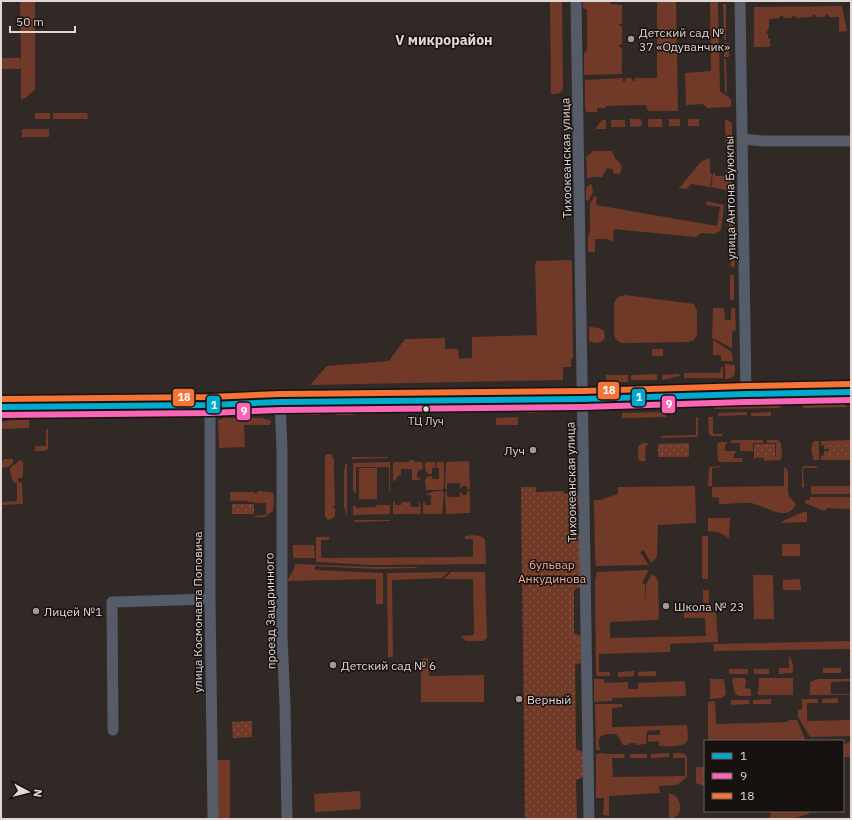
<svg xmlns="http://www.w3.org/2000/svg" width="852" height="820" font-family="'IBM Plex Sans',sans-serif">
	<defs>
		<pattern id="park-dots" width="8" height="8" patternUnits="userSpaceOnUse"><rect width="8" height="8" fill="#713a28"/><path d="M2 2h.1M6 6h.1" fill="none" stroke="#855646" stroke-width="1.8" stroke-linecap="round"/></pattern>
	</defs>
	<rect width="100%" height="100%" fill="#302926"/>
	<path fill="#713a28" d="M20,1H35V90L25,98L21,100V67L19,69H1V58H20L21,63Z
		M550,1H562L563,88C562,94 557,94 551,94Z
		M583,1H622L621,2H610V4L622,5V24H619V26H622V44L619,45V47L622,48V68L621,69L623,74L584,75V53L587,50V10L583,8Z
		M657,1H676L678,111H648L646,105L607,106L605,108H597V112H586L585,105V80L623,78V82L625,81L626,78H632L633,81H635V78H657Z
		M710,1H718L720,91L731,99V107L707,108L703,104L686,105L685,73L711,71Z
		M726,4V40H724L723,4Z
		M842,6L847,31L839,32V17H830L827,14L824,17H817L814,14L811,17L796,18L794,15L791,18H784L782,15L779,18L769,19V28L766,33L768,34V39H770V47H754V7Z
		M724,43H729V57H724Z
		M724,59H726L727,93L725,92Z
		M35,113H50V119H35Z
		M53,113H87L88,119H53Z
		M630,119H641L642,126L630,127Z
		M648,119H662V127H648Z
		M669,119H680V126H669Z
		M688,119H699V126H688Z
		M602,120H606V129H595Z
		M611,120H625V127H611Z
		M725,120H727L732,123V153H726Z
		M22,129H49V137H22Z
		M593,151H612L615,158L622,166L620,174L613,173V169L607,168L602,177H590V178H587L586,157Z
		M710,158V173L712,174L710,187L691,184L687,189L678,188L681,186L699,164L702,161Z
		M730,164H732V196L728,198L726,190L711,187L713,173H715V176H724V174H726V167Z
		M592,184L593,193L588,201L586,200C586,193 584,186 592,184Z
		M594,196L597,197L596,205L717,226L720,207L706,205L707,201L724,205L721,230L715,234L701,233L696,237L614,229L613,241L608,240V239H595V252H588V237L590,230V204Z
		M729,206L732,207V209L734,211L735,265L734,268L730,265L731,261L733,259V251L729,249Z
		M570,260L572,262L573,357L571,360V367H563V380L310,385L327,366L389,361L405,339L445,338V349H458L459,359L472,358V337L537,335L535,264L537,261Z
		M730,275H733L734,278V298L733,300H730Z
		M625,295L694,304L697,311V335L694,340L689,342L622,343C617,341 614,339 614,333V303L618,297Z
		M713,308H724L725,320H731V310L732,308H735L736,330L732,332V348L712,338Z
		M589,327L599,328L604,331L605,337C602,344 596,344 589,341Z
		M713,340L732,352L733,361H721V355H713Z
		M652,349H663V356H652Z
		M725,364L735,365V374L732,378L725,379Z
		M721,367H723V378H684V373H720Z
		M657,374V380H631V375Z
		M676,374H679L680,376L662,380V375Z
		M606,375H628V382L606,383Z
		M779,404L782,405L779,408L715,409L711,406L715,405Z
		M806,404H844L848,407L804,408L802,405Z
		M603,406H628L632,407L634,409L604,410Z
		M459,407H472L473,408L476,412L440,413V412Z
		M533,407H557V411L527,413L529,409Z
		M291,409H317L321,410L324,413L320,414V415L291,414L286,411Z
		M381,409L390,408L413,412H375L377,410Z
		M233,410H264L268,411L262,414H233Z
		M196,411L199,412L196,415L65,416L61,413Z
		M16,412L41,413L37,416H1Z
		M336,412H362L353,415H335Z
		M666,412V417L622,418V413Z
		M747,412V415L718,416V413Z
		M771,412V416H751V413Z
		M518,417V425H496V418Z
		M696,417H698V435L697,437L661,438V436L696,435Z
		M708,417H713V434H722V436H711L709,434Z
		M224,418H262L271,421L270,425H244L245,447L219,448L218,420Z
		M13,420H29V428L1,429V422Z
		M46,429H48V449L45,451H35V446H46Z
		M731,440H763V443H753V451H740V443H731Z
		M767,440H778L781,443L782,457L780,460L764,461V457H776V443H767Z
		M851,440V444H829V449H824V445H821V441Z
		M814,441H819V460H814C811,456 810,444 814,441Z
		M720,442H727V444L725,445V451H736V453H734V458H742L743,462H721L718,461L717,446L718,443Z
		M642,443H648V445H646L645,459H646V461H640L638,458V447Z
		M824,451H829V457H851V460H821V456L824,455Z
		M327,454H331L334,459V469L333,470V471H334L335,506H333V508H335V516L333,518L328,520L326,518L325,516V456Z
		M352,457H388V458L352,459Z
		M4,459H13V463L8,467L1,468V464Z
		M20,460L23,462V476H22V478H18V482L22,483L23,504L1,505V502L17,501V483L13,482L10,471V468Z
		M410,460H413L415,462H422L423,469L419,470L417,473V477L421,480H412V469H401V475L398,476L395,481H394L393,480V463L394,462H408Z
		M469,461L470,488L469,490L467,489V486H462L461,489L460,488V483H447V490L445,488L446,462H447Z
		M390,462V490L389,491V467H356V494L353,490V463Z
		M426,462H434L435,463V468H432V474H428L425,470V463Z
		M437,462H443L444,463V488L442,490H426L425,480L428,476H432V479H439V468H436Z
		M345,463L347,464V514L346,515L345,508H344V470L345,469Z
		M721,466V467L712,468V486H708L709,468L711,467Z
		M804,466H817V468H803L804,487H802V467Z
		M784,467L787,469L788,472V492L789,496L796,504C787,524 765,505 751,503C742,502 728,504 719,504V498L712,497V487L784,486Z
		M359,468H377V499H359Z
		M695,486L696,523L658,525L657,555C656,558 654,561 651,563L643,549V551L640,552L649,565L596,566L595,554L594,500H600L618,494V487Z
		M811,486H851V494H811Z
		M258,491L270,492L273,493L274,497L273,511L265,517H256L254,516L266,515V503H255L254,502H247V501H230V492H254L255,494L258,493Z
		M442,491L444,493L442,514H424L423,513V503L425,502V505H431V495H425L431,492Z
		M447,491V497H460V493L461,491L462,495H467V491L470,492V513L446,514L445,493Z
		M810,497H851V509L827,508L824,511L805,503V500H810Z
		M393,502H395V505H401L402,502H410L411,507H419V502H420L421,513L420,514H393Z
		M376,505H389L390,506V513L389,514L353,515V506H356V508L376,507Z
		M803,512H807V522L782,523L783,521Z
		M708,518H730L729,538L718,532L708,531Z
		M354,520H390V521L354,522Z
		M465,536C472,535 481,534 485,540L486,563L485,564L372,565L317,562L316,561V538L317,537H329V540H321V558L473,557V539H465Z
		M702,536H708V579H702Z
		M782,544H800V556H782Z
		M293,545H314L315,558H294L293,557Z
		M295,564L374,567H417V568L374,569L315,566V570L383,573V604H376V579L287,581L294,569Z
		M647,570L648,572L642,583L645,584V603L646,584L652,574L656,577L658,582L659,618L657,620L610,622V638L706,636L705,618H684V612H716L718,642L663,644H670V652L599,654V672H610V676H597L596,675L595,580L597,572Z
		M448,572L442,578L392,580L393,657H388L387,573Z
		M451,572H485L487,638L483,641H466L461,636L474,635L473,579H444Z
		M753,575H773L774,619H754Z
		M800,579L801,590H783V580Z
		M703,590H709V603H703Z
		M851,641V649L714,651V644Z
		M789,655C792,661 795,667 792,673L779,674V668H789Z
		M424,658H428L429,676L484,675V702H421V664L422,659Z
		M823,668H841V673H823Z
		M729,669H748V674H729Z
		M754,669H769V674H754Z
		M634,671V676L618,677V672Z
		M656,671V676H638V672Z
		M733,678H745L746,681L745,688L751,689V696H739L735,694L732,680Z
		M759,678H793V695H758Z
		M594,679H604V683L628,682V689H638V683L685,681L686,696L612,698V701L594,702Z
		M710,679H723L724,680L726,694L722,698L710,699Z
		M817,679H851V681L831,682V694H851V695H810V682Z
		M838,698V703H822V699Z
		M771,699V704H753V700Z
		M802,699H818V703H807V721L851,720V736L810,737L798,717V710L802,709Z
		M731,700H749L750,704L731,705Z
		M715,701L716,724L788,722L789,720H797L806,741H735L736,740L732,741H708V702Z
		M596,704H622V707L612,708V727L687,725C687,729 689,737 687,741C683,748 666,746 659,746V741L649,742L648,741V735H660V730L647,731L646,744L636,745L635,743H630L628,745H623C622,743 620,739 618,736C616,734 615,734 612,734C599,734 597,738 600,750H596L595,705Z
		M849,742H851V757H844C844,751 842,744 849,742Z
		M603,753L604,754H624L625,758H612L613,777L685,776V758H673V754L674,753C679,753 685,752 687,757V777L677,785L659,786L660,793L609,796V816L603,815L604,798H596V754Z
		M669,753V757L651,758V754Z
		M630,754H647V758H630Z
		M216,760H230V819H217Z
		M696,767H705V786L704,785L703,786L696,783Z
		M360,791L361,809L315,812L314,794Z
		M669,793L676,796C678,799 680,803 680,805C681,813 676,819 669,819Z
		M767,811H809V814L792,819H769L771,813Z"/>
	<path fill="url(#park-dots)" d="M689,443V457H658V444Z
		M754,444H775V457L754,458Z
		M829,444H851V457H829Z
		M521,487H536V492L564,491V494L579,493V504L573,508V531L580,535V587L574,590V633L581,636V663L575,665L576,749L583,752V777L576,780L577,819H525Z
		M232,504H254V514H232Z
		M252,721V737L233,738L232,722Z"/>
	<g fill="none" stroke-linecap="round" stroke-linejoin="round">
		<path stroke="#565b68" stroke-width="11" d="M576,1L589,819
			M740,1L746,394
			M742,139L763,141H851
			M280,402L282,450V636L285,705L287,819
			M210,405V599L213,819
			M113,730L112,602L210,599"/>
		<path stroke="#5f6473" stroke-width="13" d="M1,407L210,405L280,402L583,399L746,394L851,392"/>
		<g stroke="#17110f" stroke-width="9">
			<path id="bus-1" d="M1,407L210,405L280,402L583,399L746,394L851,392"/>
		</g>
		<g stroke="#17110f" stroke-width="9">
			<path id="bus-2" d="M1,415L210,413L280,410L583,407L746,402L851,400"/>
		</g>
		<g stroke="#17110f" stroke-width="9">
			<path id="bus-3" d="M1,399L210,397L280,394L583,391L746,386L851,384"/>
		</g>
		<use href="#bus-1" stroke="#00a9ce" stroke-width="6"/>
		<use href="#bus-2" stroke="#fa66b7" stroke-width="6"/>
		<use href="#bus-3" stroke="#f57335" stroke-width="6"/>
	</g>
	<g fill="#a39a98" stroke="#17110f" stroke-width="1.5">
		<circle cx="631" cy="39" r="4"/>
		<circle cx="533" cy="450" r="4"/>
		<circle cx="666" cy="606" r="4"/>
		<circle cx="36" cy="611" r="4"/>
		<circle cx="333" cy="665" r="4"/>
		<circle cx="519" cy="699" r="4"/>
	</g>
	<circle fill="#e1d7d5" stroke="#17110f" stroke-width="1.5" cx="426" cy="409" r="3.5"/>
	<g text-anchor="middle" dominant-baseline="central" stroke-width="3" stroke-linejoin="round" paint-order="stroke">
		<g font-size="11" fill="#e1d7d5" stroke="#17110f">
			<text x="426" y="421">ТЦ Луч</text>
		</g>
		<g font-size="12" fill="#e1d7d5" stroke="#17110f" text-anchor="start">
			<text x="639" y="32">Детский сад №<tspan x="639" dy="14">37 «Одуванчик»</tspan></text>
			<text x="525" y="450" text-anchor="end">Луч</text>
			<text x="674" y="606">Школа № 23</text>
			<text x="44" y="611">Лицей №1</text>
			<text x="341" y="665">Детский сад № 6</text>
			<text x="527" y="699">Верный</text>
		</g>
		<g font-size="12" fill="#e1d7d5" stroke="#17110f">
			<text transform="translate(566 158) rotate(-91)">Тихоокеанская улица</text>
			<text transform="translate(730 198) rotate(-91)">улица Антона Буюклы</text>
			<text transform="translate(571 482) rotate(-91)">Тихоокеанская улица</text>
			<text transform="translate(270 611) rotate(-91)">проезд Зацаринного</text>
			<text transform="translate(197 612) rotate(-90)">улица Космонавта Поповича</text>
		</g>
		<g font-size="12" fill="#f1ad98" stroke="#17110f">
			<text x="552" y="564">бульвар<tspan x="552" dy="14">Анкудинова</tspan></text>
		</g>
		<g font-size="14" font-weight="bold" fill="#e1d7d5" stroke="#17110f">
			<text x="444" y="40">V микрорайон</text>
		</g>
	</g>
	<g stroke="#17110f" stroke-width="1.5">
		<rect x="597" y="381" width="23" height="19" rx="4" fill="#f57335"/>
		<rect x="172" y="388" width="23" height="19" rx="4" fill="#f57335"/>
		<rect x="631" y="388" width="15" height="19" rx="4" fill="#00a9ce"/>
		<rect x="661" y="395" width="15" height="19" rx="4" fill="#fa66b7"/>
		<rect x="206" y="395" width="15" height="19" rx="4" fill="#00a9ce"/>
		<rect x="236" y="402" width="15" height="19" rx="4" fill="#fa66b7"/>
	</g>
	<g font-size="11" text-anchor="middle" font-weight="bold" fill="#fff">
		<text x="609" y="394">18</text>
		<text x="184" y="401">18</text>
		<text x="639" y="401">1</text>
		<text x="669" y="408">9</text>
		<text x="214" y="409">1</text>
		<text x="244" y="415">9</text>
	</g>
	<rect width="852" height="820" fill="none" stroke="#e1d7d5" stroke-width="4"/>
	<rect x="704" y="740" width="140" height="72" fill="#17110f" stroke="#68605e"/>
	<rect x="712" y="753" width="20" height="6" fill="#00a9ce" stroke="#68605e"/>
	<text x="740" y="760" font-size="12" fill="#e1d7d5">1</text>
	<rect x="712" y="773" width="20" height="6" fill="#fa66b7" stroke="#68605e"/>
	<text x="740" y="780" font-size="12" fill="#e1d7d5">9</text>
	<rect x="712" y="793" width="20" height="6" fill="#f57335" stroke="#68605e"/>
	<text x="740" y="800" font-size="12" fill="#e1d7d5">18</text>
	<g transform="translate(28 792) rotate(97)" stroke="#17110f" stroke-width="3" paint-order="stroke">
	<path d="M0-3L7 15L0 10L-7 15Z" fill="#e1d7d5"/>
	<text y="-6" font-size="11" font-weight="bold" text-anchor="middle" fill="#e1d7d5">N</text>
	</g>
	<path d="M10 26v6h65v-6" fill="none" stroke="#e1d7d5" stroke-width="2"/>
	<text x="16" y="26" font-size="12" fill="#e1d7d5" stroke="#17110f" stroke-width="3" paint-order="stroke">50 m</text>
</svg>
